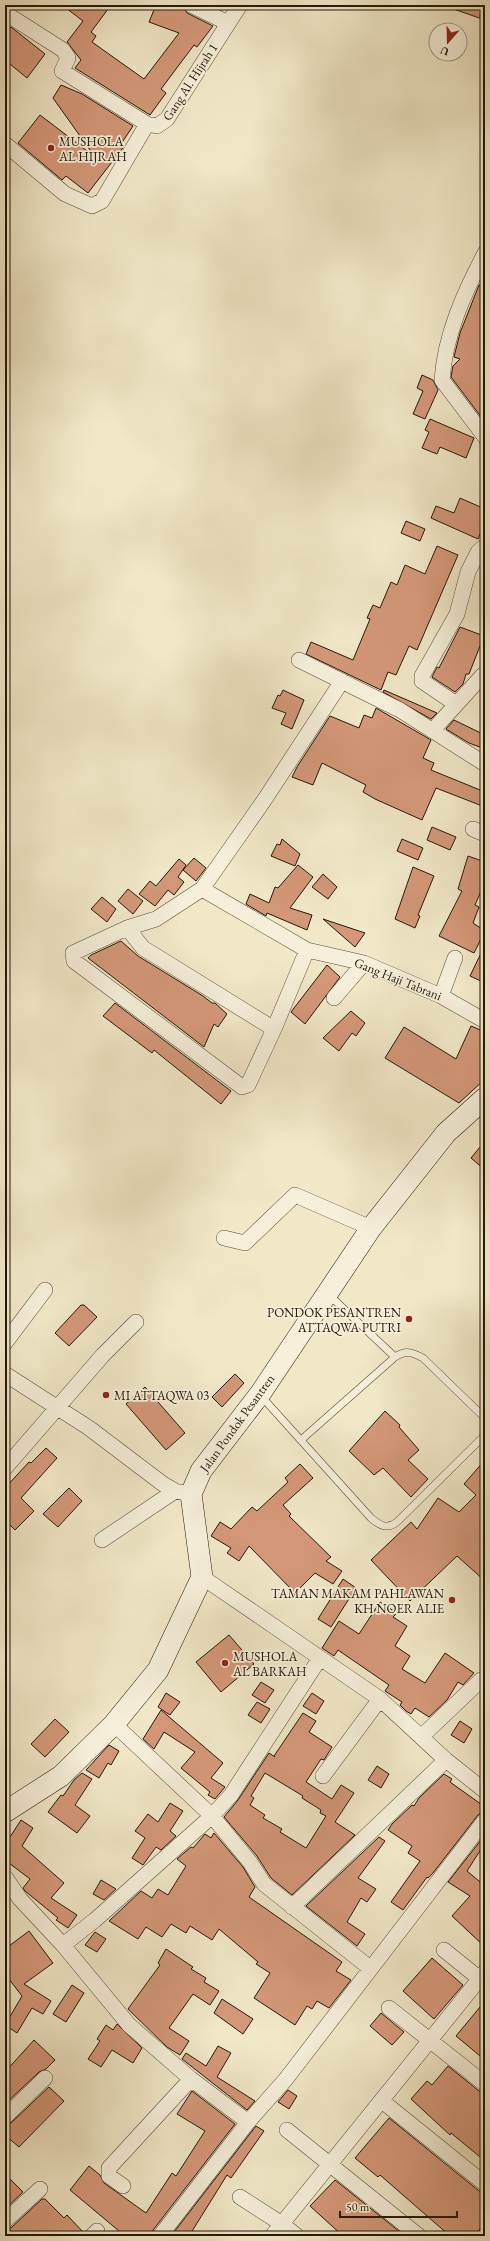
<svg xmlns="http://www.w3.org/2000/svg" width="490" height="2241" font-family="'EB Garamond',serif">
	<rect width="100%" height="100%" fill="#f1e8c8"/>
	<filter id="stains"><feTurbulence type="fractalNoise" baseFrequency=".005" numOctaves="4"/><feColorMatrix values="0 0 0 0 .2 0 0 0 0 .09 0 0 0 0 .02 0 0 0 .5 -.17"/></filter>
	<radialGradient id="worn" r=".72"><stop offset=".6" stop-color="#630" stop-opacity="0"/><stop offset="1" stop-color="#630" stop-opacity=".3"/></radialGradient>
	<path fill="#d49879" stroke="#241807" fill-rule="evenodd" d="M62,5H111L91,32L96,36L92,42L144,79L179,33L149,22L156,5H182L187,13L213,26L197,47L194,45L161,89L166,93L150,115L75,68L81,60L67,42L83,21Z
		M212,5H226L222,10Z
		M448,5H485V20L448,7Z
		M11,27L45,54L27,78L5,60V34Z
		M61,85L82,94L133,126L121,144L124,146L122,149L88,193L66,176L62,180L18,143L40,115L95,157L53,98Z
		M479,285L485,287V422L451,377L453,366L460,359L454,357L460,333Z
		M422,375L433,380L438,390L425,419L413,414L423,391L417,388Z
		M430,419L474,438L466,458L440,447L437,454L422,448L429,432L425,430Z
		M460,498L485,509V523L478,539L431,518L436,506L454,513Z
		M406,521L425,529L420,541L401,533Z
		M437,546L458,555L417,650L409,646L396,675L388,672L381,690L306,654L311,642L353,660L370,619L367,618L373,605L380,608L391,582L397,585L405,565L425,574Z
		M460,627L484,636L469,674H466L463,684L455,692L432,677L437,667L439,668Z
		M283,690L304,700L292,729L281,724L286,713L272,708L278,695L280,696Z
		M384,690L437,713L431,719L383,692Z
		M376,708L431,740L423,758L434,763L431,770L485,792V807L436,788L422,820L375,799L363,792L366,785L322,763L313,785L292,777L297,767L330,716L359,728L364,715L372,718Z
		M454,720L485,735V749L469,743L446,729Z
		M432,827L456,837L450,850L427,840Z
		M282,839L300,854L295,866L271,856L277,844L280,845Z
		M402,839L423,848L418,860L397,851Z
		M468,856L485,862V882L475,905L479,907L473,923L485,931L474,953L439,936L462,891L458,889Z
		M194,858L206,868L196,881L183,870Z
		M179,859L186,865L178,877L184,882L174,895L168,890L155,906L139,894L150,881L156,886Z
		M298,865L313,877L290,908L312,915L307,930L267,913L266,916L246,904L250,894L269,903L275,887L278,888Z
		M413,867L434,876L418,915L420,916L415,928L395,919Z
		M323,874L337,887L328,899L312,887Z
		M128,889L143,901L133,914L118,901Z
		M102,897L116,909L107,922L91,909Z
		M323,919L365,933L355,947Z
		M121,941L138,956L203,996L212,1003H215L227,1014L218,1027L214,1024L204,1047L88,958L91,955Z
		M485,945V983L470,976Z
		M327,965L340,977L305,1024L291,1012Z
		M115,1003L231,1091L221,1104L154,1050L152,1053L103,1016Z
		M351,1011L365,1023L356,1036L352,1033L339,1051L323,1038Z
		M471,1026L485,1032V1079L459,1103L385,1058L404,1027L456,1059Z
		M485,1141V1170L471,1158Z
		M81,1305H84L97,1317L69,1346L55,1333Z
		M235,1374L244,1383L222,1407L212,1397Z
		M145,1387L185,1433L166,1450L126,1404Z
		M385,1411L400,1425L399,1427L419,1450L408,1460L428,1479L411,1497L383,1468L374,1475L349,1451Z
		M46,1448L57,1458L21,1498L34,1511L15,1530L5,1520V1488L29,1462L31,1463Z
		M485,1460V1581L457,1556L410,1601L371,1560L411,1522L417,1529L438,1498L459,1512L476,1495L464,1484Z
		M300,1464L313,1478L283,1505L291,1514L289,1516L331,1557L326,1561L342,1571L333,1584L315,1573L295,1593L249,1546L239,1561L227,1553L231,1548L211,1536L220,1522L231,1529L252,1507L257,1511L288,1482L285,1478Z
		M69,1488L82,1501L58,1527L43,1514Z
		M343,1579L356,1588L331,1627L318,1619Z
		M380,1602L397,1613L393,1617L407,1626L395,1646L410,1656L402,1669L425,1683L445,1653L474,1673L463,1685L458,1682L447,1700L429,1717L415,1708L411,1714L406,1711L400,1705L402,1702L385,1691L389,1685L338,1650L334,1656L322,1648L339,1621L359,1634Z
		M229,1635L254,1664L221,1692L196,1662Z
		M261,1682L274,1690L265,1703L252,1695Z
		M166,1693L180,1702L170,1715L158,1707Z
		M312,1693L324,1701L316,1714L303,1706Z
		M257,1702L270,1709L261,1723L248,1715Z
		M161,1710L223,1763L211,1778L225,1787L215,1799L208,1795L210,1792L181,1768L195,1752L164,1732L154,1749L143,1739Z
		M303,1713L316,1721L309,1732L332,1747L324,1760L321,1759L306,1782L332,1799L341,1785L354,1793L335,1822L355,1835L292,1895L271,1878L257,1856L224,1817L238,1800L269,1753L275,1757L274,1756ZM265,1773L303,1796L302,1798L321,1810L320,1813L326,1816L306,1848L280,1832L282,1829L263,1818L265,1815L250,1805L254,1798L251,1796Z
		M55,1719L69,1732L45,1757L31,1744Z
		M460,1721L472,1729L464,1743L451,1735Z
		M109,1745L119,1751L111,1765L108,1763L99,1778L86,1770Z
		M377,1766L389,1774L381,1788L368,1780Z
		M82,1773L92,1779L75,1805L90,1816L77,1833L48,1812L61,1795L63,1796L74,1780Z
		M444,1774L452,1779L450,1782L485,1807V1811L478,1815L433,1873L428,1878L427,1877L403,1910L391,1902L420,1861L408,1853L412,1846L388,1830L392,1824L412,1805L414,1806L419,1798Z
		M170,1803L183,1811L170,1831L176,1836L161,1850L156,1847L143,1865L132,1858L145,1838L135,1831L148,1814L158,1822Z
		M21,1820L33,1828L22,1846L64,1883L51,1898L77,1915L68,1928L56,1920L58,1918L25,1891L23,1888L30,1879L5,1860V1834L10,1837Z
		M214,1833L243,1867L255,1887L249,1897L342,1962L336,1971L351,1980L329,2008L317,2001L312,2009L307,2006L295,2025L254,1998L270,1973L256,1964L258,1962L219,1929L212,1940L190,1926L186,1933L171,1924L162,1937L146,1927L138,1939L109,1921L141,1891L152,1898L158,1889L168,1895L186,1866L177,1859L191,1847L193,1848L205,1834L211,1838Z
		M485,1835V1843L467,1871L485,1886V1947L452,1916L470,1896L448,1882Z
		M379,1837L385,1841L358,1878L376,1889L367,1902L361,1898L347,1922L365,1934L357,1946L306,1906Z
		M101,1880L116,1889L104,1900L93,1894Z
		M29,1931L53,1963L24,1984L51,2001L43,2014L32,2008L17,2033L5,2025L22,1996L5,1974V1949Z
		M95,1932L106,1939L97,1952L85,1945Z
		M166,1949L193,1967L191,1969L206,1978L204,1982L219,1991L210,2005L193,1994L169,2028L189,2041L180,2055L167,2047L128,2009L160,1965L158,1963Z
		M432,1958L463,1985L434,2019L403,1991Z
		M72,1985L84,1993L66,2022L53,2014Z
		M222,1999L253,2019L243,2034L214,2013Z
		M485,2001V2060L456,2036Z
		M381,2013L404,2032L392,2045L370,2026Z
		M117,2024L142,2048L133,2063L112,2050L101,2067L88,2059L100,2041L97,2039L106,2025L113,2030Z
		M34,2040L55,2060L46,2069L39,2072L5,2104V2072Z
		M218,2046L231,2053L217,2077L255,2101L247,2110L182,2059L186,2053L206,2066Z
		M448,2066L479,2091L485,2093V2161L451,2133L450,2135L411,2099L427,2081L432,2085Z
		M49,2087L64,2101L19,2147L5,2135V2126L11,2123Z
		M288,2090L297,2096L289,2109L278,2102Z
		M192,2091L235,2124L153,2230L151,2236H125L70,2190L89,2166L100,2175L104,2183L146,2213L172,2173L176,2176L205,2131L177,2114Z
		M389,2118L479,2191L485,2193V2223L474,2236H450L380,2175L378,2177L355,2158Z
		M256,2126L264,2131L231,2178L227,2175L189,2236H171Z
		M5,2174L23,2192L5,2209Z
		M335,2180L405,2236H343L310,2206Z
		M42,2199H45L64,2218L67,2215L84,2233L83,2236H5V2230L11,2228Z"/>
	<g fill="none" stroke-linecap="round" stroke-linejoin="round">
		<g stroke="#574c37" stroke-width="8">
			<path id="lane" d="M329,1295L395,1357
				M261,1396L371,1518C379,1525 387,1530 397,1522L485,1435
				M301,1440L395,1357C406,1350 412,1352 423,1358L485,1418"/>
		</g>
		<g stroke="#574c37" stroke-width="16">
			<path id="street" d="M191,5L228,23
				M5,13L63,50L68,58L62,71L147,124L157,126L167,119L240,5
				M5,144L65,194L92,206L102,201L147,124
				M485,253C464,293 445,335 442,380L485,437
				M299,660L400,710L485,764
				M456,704L422,681V676L457,614L468,572L478,552L485,546
				M433,730L483,675L485,676
				M473,829L485,834
				M202,889L307,950L364,963L441,996L485,1021
				M127,928L73,953L74,961L242,1087L248,1085L274,1029L307,950
				M441,996L455,958
				M334,998L364,963
				M274,1029L143,948L127,928L156,919L202,889L265,799L342,681
				M224,1238L245,1243L295,1195L371,1228
				M5,1343L45,1290
				M5,1374L89,1428L163,1484L175,1491L191,1494
				M5,1468L103,1355L136,1322
				M102,1540L175,1491
				M202,1577L380,1699L446,1760L485,1791
				M114,1724L212,1816L250,1862L264,1884L370,1968
				M421,1737L481,1680L485,1679
				M323,1776L380,1699
				M5,1877L20,1899L63,1945L129,2025L191,2079L248,2122
				M292,1907L446,1760
				M63,1945L95,1920L212,1816L231,1795L320,1658
				M444,1950L485,1983
				M389,2008L485,2084
				M382,2101L485,2184
				M5,2117L45,2078
				M287,2130L419,2236
				M123,2186L109,2176V2168L191,2079
				M240,2197L282,2224L297,2236
				M5,2221L40,2189
				M92,2236L97,2231
				M160,2236L248,2122L286,2079L485,1820
				M272,2236L485,1972"/>
		</g>
		<g stroke="#241807" stroke-width="22">
			<path id="secondary" d="M5,1812L61,1776L114,1724L158,1670L202,1577L191,1494L201,1471L260,1394L371,1228L446,1133L485,1098"/>
		</g>
		<use href="#lane" stroke="#f6f0db" stroke-width="7"/>
		<use href="#street" stroke="#f6f0db" stroke-width="15"/>
		<use href="#secondary" stroke="#f6f0db" stroke-width="21"/>
	</g>
	<g fill="#8f2418" stroke="#f6f0db" stroke-width="1.5">
		<circle cx="51" cy="148" r="4"/>
		<circle cx="409" cy="1319" r="4"/>
		<circle cx="106" cy="1395" r="4"/>
		<circle cx="452" cy="1600" r="4"/>
		<circle cx="225" cy="1663" r="4"/>
	</g>
	<g text-anchor="middle" dominant-baseline="central" stroke-width="3.5" stroke-linejoin="round" paint-order="stroke">
		<g font-size="13" fill="#241807" stroke="#f6f0db">
			<text transform="translate(190 82) rotate(-57)">Gang Al. Hijrah 1</text>
			<text transform="translate(398 979) rotate(22)">Gang Haji Tabrani</text>
			<text transform="translate(237 1423) rotate(-54)">Jalan Pondok Pesantren</text>
		</g>
		<g font-size="13" fill="#241807" stroke="#f6f0db" text-anchor="start">
			<text x="59" y="141">MUSHOLA<tspan x="59" dy="15">AL HIJRAH</tspan></text>
			<text x="401" y="1312" text-anchor="end">PONDOK PESANTREN<tspan x="401" dy="15">ATTAQWA PUTRI</tspan></text>
			<text x="114" y="1395">MI ATTAQWA 03</text>
			<text x="444" y="1593" text-anchor="end">TAMAN MAKAM PAHLAWAN<tspan x="444" dy="15">KH NOER ALIE</tspan></text>
			<text x="233" y="1656">MUSHOLA<tspan x="233" dy="15">AL BARKAH</tspan></text>
		</g>
	</g>
	<rect width="490" height="2241" fill="none" stroke="#f1e8c8" stroke-width="20"/>
	<rect x="6" y="6" width="478" height="2229" fill="none" stroke="#241807" stroke-width="2"/>
	<rect x="10" y="10" width="470" height="2221" fill="none" stroke="#241807"/>
	<g transform="translate(448 42) rotate(200)"><circle r="19" fill="#f6f0db" stroke="#a29a86"/>
	<path d="M0-3L7 15L0 10L-7 15Z" fill="#8f2418"/>
	<text y="-6" font-size="11" font-weight="bold" text-anchor="middle" fill="#241807">U</text>
	</g>
	<path d="M340 2211v6h117v-6" fill="none" stroke="#241807" stroke-width="2"/>
	<text x="346" y="2211" font-size="12" fill="#241807" stroke="#f6f0db" stroke-width="3" paint-order="stroke">50 m</text>
	<rect width="100%" height="100%" filter="url(#stains)"/>
	<rect width="100%" height="100%" fill="url(#worn)"/>
</svg>
